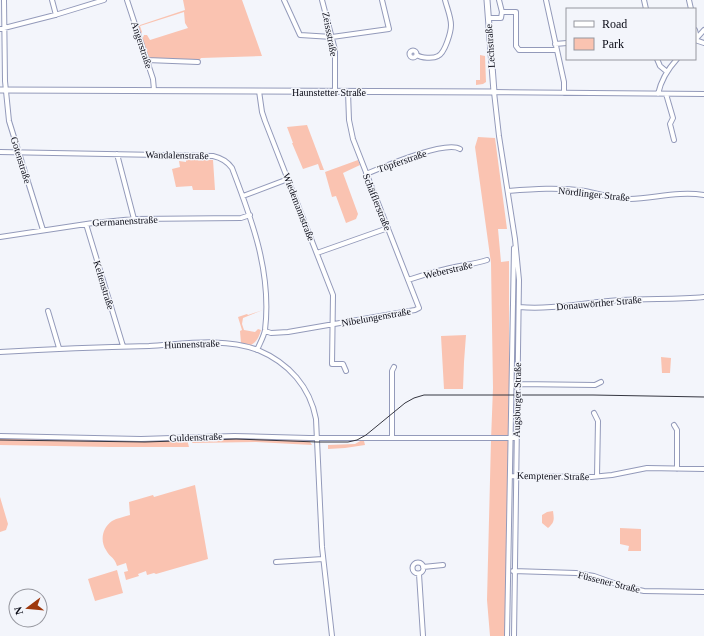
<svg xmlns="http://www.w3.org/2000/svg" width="704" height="636" font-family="'Times New Roman',serif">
	<rect width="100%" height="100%" fill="#f3f5fb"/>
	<path fill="#fac3b1" d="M183,0H242L262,56L201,58L198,62L147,59L142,40L144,35H147L150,40L188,28L185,23L184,12L140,26L142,32L140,35L137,26L185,10Z
		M480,55L485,56L486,82L483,84L476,85V80H480Z
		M307,125L324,170H320L318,164L303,169L292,143H293L287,127Z
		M478,137L495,138L507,229H498L501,262L509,261V383L505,636H490L487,600L491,440L493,388L491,263L475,147Z
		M186,159L213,160L215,190H193L192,186L176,187L172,169L180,167L179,161L186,162Z
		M358,160L360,165L343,173L358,214L356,219L346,223L336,196L332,197L325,172Z
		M263,310L243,318L242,324L244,330L255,332L258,329L261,330C259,336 258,341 251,345L241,343L240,331L242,330L238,317L247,314L248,315Z
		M466,335L464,362L463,389H444L441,336Z
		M661,357L671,358L670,373H662Z
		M0,438L129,441L187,439L189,447H110L0,445Z
		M215,438L309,440L312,445L256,442L192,443V439Z
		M362,440L364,441L365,445L345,448L328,449V445L355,444Z
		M195,485L208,559L156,574L154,573L147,575L146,571L138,574L139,576L126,580L124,572L128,571L126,563L117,566C114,556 110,558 106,550C100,541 102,528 112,521C117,518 124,517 130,515L129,502L153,495L154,497Z
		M0,497L8,524L6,530L0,532Z
		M553,511C554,519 555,522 548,528L542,523V515L547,512Z
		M620,528L641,529V551H628L629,546L620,544Z
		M117,570L123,593L95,601L88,579Z"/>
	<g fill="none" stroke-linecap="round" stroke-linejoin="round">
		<g stroke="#939aba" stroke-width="6">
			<path id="minor" d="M4,0L5,81L9,121L43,230
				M52,0L56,15
				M127,0L153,79L154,90
				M284,0L300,35L332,37L389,29L382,0
				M322,0L335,50V92
				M499,0L502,12
				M546,0L564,82V93
				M644,0L646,9
				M689,0L691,9
				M488,18H501L502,12H516V46L519,50H557
				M0,29L55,15L104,0
				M695,30L697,38
				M695,40L704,30
				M695,40L704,43
				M555,44L567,43
				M409.5 54a3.5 3.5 0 1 1 7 0a3.5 3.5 0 1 1-7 0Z
				M417,55C421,58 433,59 438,56C445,53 451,32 451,25C451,17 447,8 445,0
				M657,59L660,66L666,71
				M147,60L198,62
				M259,91L262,112L265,121L333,295L332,364H343L346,371
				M658,94C661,80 667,70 677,59
				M666,94L673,118L670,124L674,140
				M0,152L213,156C222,158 227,161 232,168C252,220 272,273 265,330C264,336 260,343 257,350
				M117,154L134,219
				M366,174C383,167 446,140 460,149
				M508,191C533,189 559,187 585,191C600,194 614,199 630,199C655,198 679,191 704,195
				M243,196L288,179
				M86,224L123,346
				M0,237L93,223L134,219L241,218L250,215
				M317,253L388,228
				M408,280C422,275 436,271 450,268C463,265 475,264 487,260
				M519,307C553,310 586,302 621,300C648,298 676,300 704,297
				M48,311L59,348
				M265,331L271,333L288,332L415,310L419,308L353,139L349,120L348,92
				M0,352C50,349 99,347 149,346C184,344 224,337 258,350C289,363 310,387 316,419L322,547L332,636
				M518,384L595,385L601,382
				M594,413L598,421L597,476
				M674,425L677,430V469
				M0,436L141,439L234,436L309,438H517
				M392,437V371L394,367
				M510,476L591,477L612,475L647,468L704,469
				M276,562L323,559
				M412.5 568a5.5 5.5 0 1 1 11 0a5.5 5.5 0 1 1-11 0Z
				M423,567L443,565
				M513,571L576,573L594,576L625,587L644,591L704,592
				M419,574L423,636
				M507,636L514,248
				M514,636L519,280L515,239L499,136L494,92L704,94"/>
		</g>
		<g stroke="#939aba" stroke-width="7">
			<path id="major" d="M0,90L494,92L487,0"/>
		</g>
		<use href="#minor" stroke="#fff" stroke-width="4"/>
		<use href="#major" stroke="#fff" stroke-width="5"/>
		<path stroke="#353640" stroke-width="1" d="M0,440L145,442L236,439L317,442H348L357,440L366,435L405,403L414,398L424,395H593L704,397"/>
	</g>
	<g text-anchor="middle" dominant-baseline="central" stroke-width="3" stroke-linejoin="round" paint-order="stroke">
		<g font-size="10" fill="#0a0b16" stroke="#f3f5fb">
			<text transform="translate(330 34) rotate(79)">Zeissstraße</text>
			<text transform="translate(142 45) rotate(72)">Angerstraße</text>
			<text transform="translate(490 46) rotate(-94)">Lechstraße</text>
			<text x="329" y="92">Haunstetter Straße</text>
			<text transform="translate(177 155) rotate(1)">Wandalenstraße</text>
			<text transform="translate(21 160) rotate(73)">Gotenstraße</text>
			<text transform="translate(402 161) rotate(-19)">Töpferstraße</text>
			<text transform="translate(594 194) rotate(6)">Nördlinger Straße</text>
			<text transform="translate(377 202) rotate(68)">Schäfflerstraße</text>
			<text transform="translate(299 207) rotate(69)">Wiedemannstraße</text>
			<text transform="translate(125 221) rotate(-3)">Germanenstraße</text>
			<text transform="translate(448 270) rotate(-13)">Weberstraße</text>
			<text transform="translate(104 285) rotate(73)">Keltenstraße</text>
			<text transform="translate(599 303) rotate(-5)">Donauwörther Straße</text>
			<text transform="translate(376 317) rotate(-10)">Nibelungenstraße</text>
			<text transform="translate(192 344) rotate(-2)">Hunnenstraße</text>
			<text transform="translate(517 400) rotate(-89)">Augsburger Straße</text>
			<text transform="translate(196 437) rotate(-2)">Guldenstraße</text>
			<text transform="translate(553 476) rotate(1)">Kemptener Straße</text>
			<text transform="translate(609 582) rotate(14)">Füssener Straße</text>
		</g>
	</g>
	<rect x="566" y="8" width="130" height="52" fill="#f3f5fb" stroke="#96979f"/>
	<rect x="574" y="21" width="20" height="6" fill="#ffffff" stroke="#96979f"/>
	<text x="602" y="28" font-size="12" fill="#0a0b16">Road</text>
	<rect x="574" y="38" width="20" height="12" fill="#fac3b1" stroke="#96979f"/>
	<text x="602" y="48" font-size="12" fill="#0a0b16">Park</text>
	<g transform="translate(28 608) rotate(254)"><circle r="19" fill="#f3f5fb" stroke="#96979f"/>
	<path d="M0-3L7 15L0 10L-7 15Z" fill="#9e380d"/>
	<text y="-6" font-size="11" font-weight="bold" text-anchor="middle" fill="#0a0b16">N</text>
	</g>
</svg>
